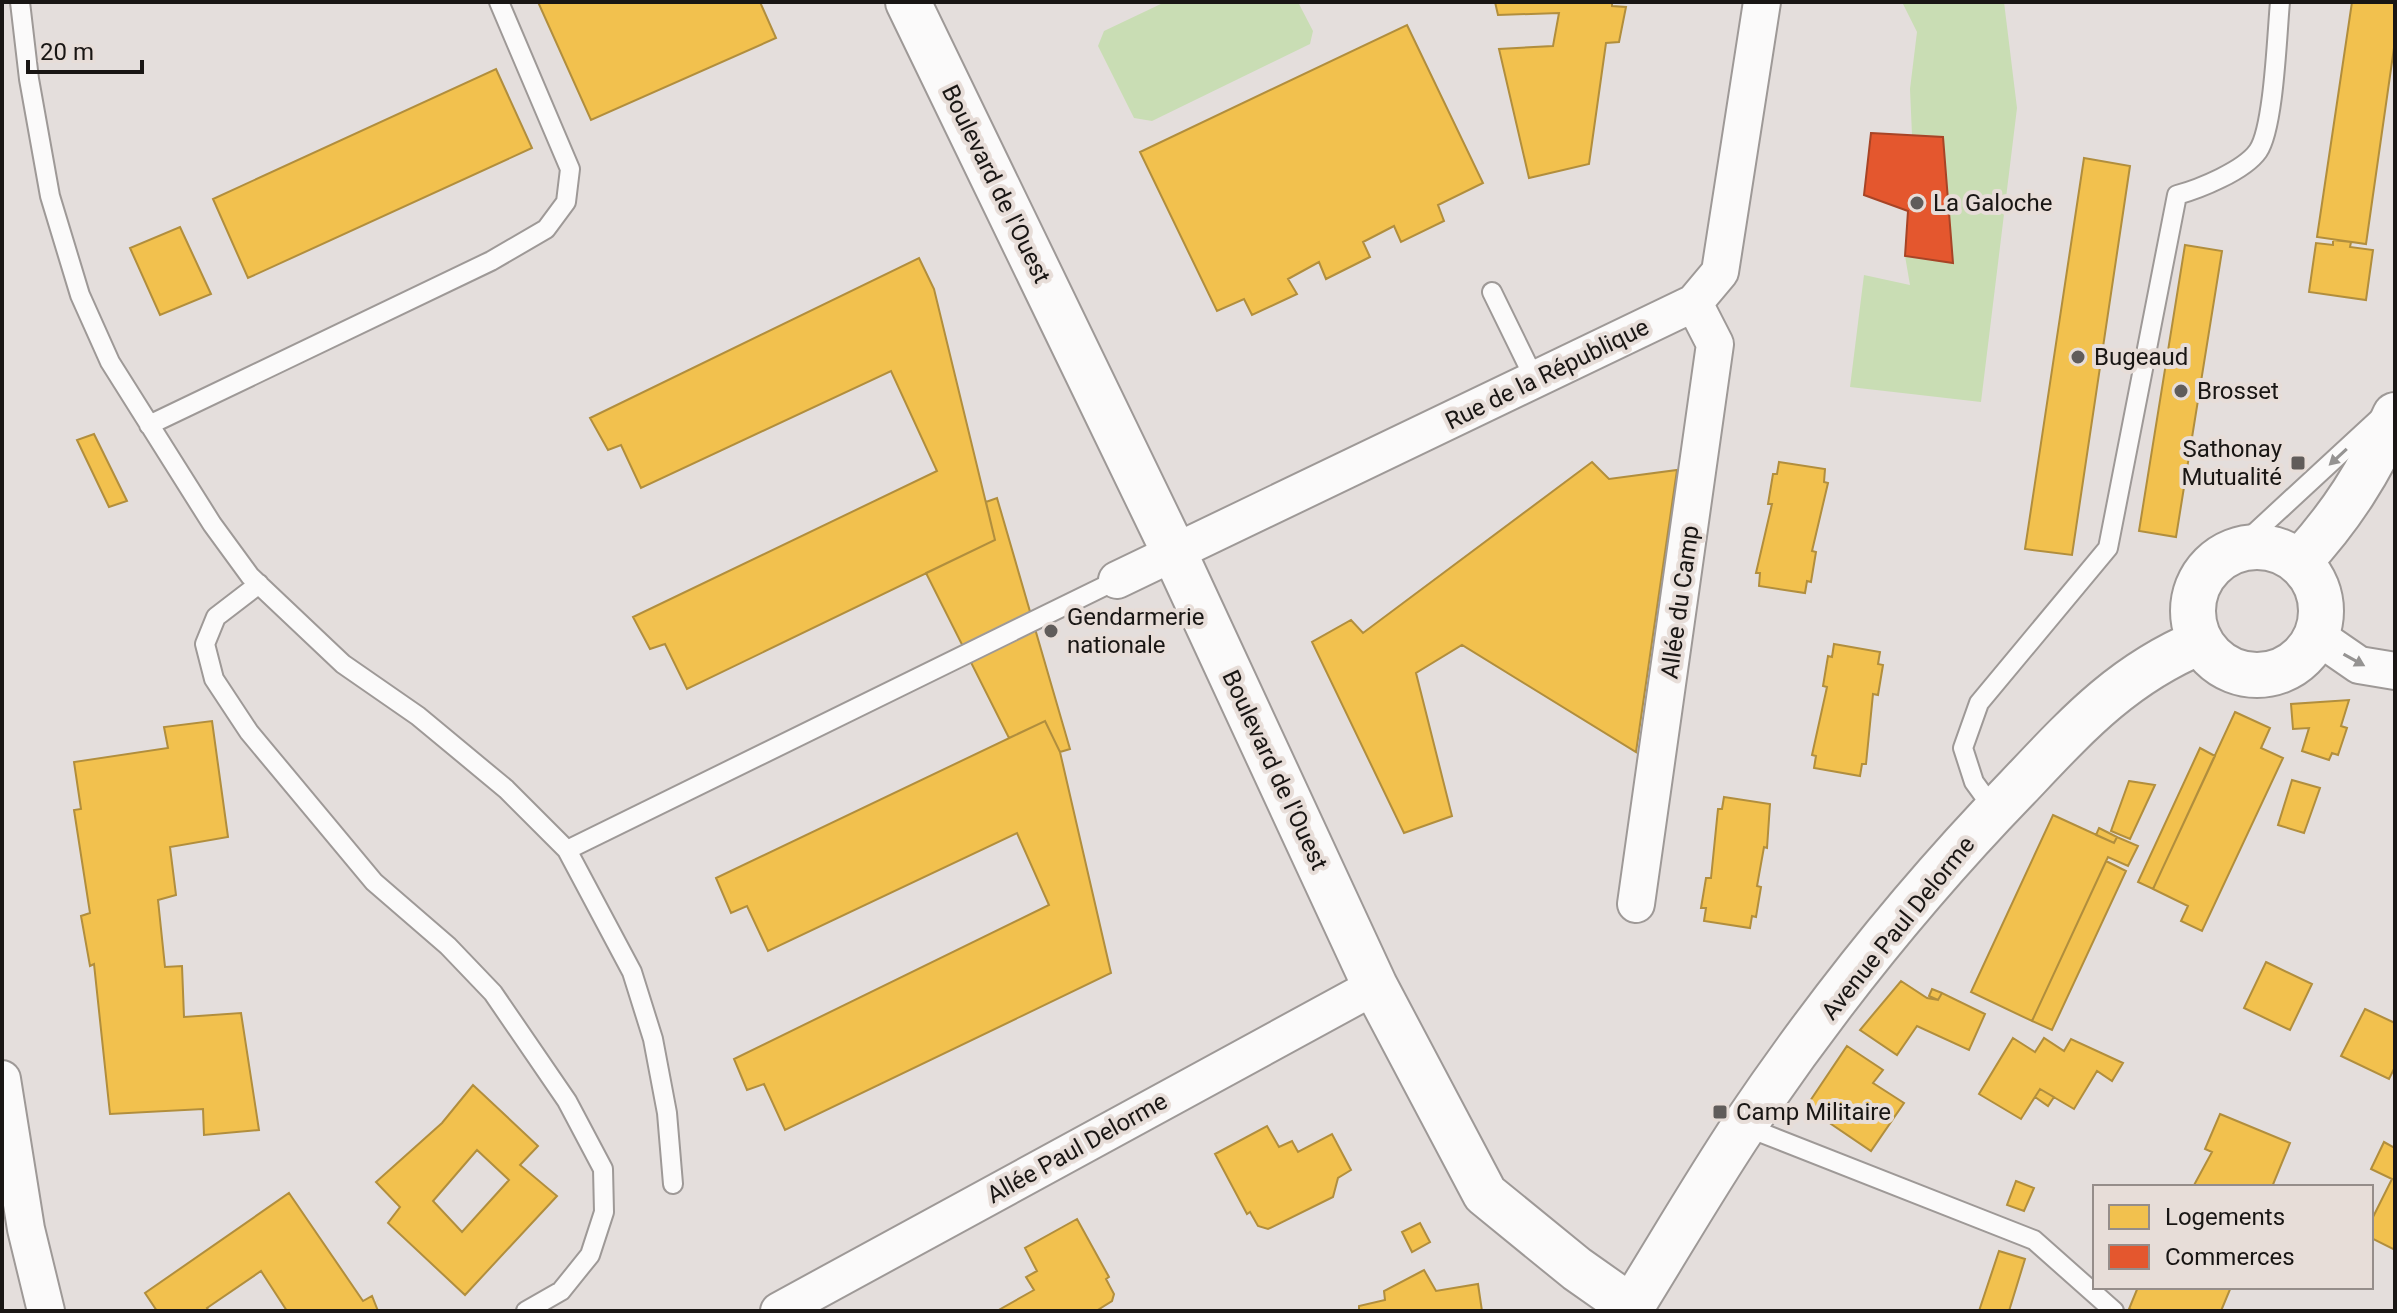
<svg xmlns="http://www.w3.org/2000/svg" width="2397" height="1313" font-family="Roboto,sans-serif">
	<rect width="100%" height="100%" fill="#e4dedc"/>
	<path fill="#c9ddb4" d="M1165,2H1298L1313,31L1310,44L1152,121L1134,118L1098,46L1104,31Z
		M1902,2H2004L2017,108L1981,402L1850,387L1864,275L1910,285L1905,256L1953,263L1943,138L1912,135L1910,89L1917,32Z"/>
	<path fill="#f2c14e" stroke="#b18e3d" stroke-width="2" fill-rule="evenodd" d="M538,2H760L776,38L591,120Z
		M1495,2H1612V6L1626,7L1619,42L1606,43L1589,164L1529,178L1499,49L1553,46L1559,13L1498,15Z
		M2352,2H2395V41L2366,244L2317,237Z
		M1407,25L1483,183L1438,205L1444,221L1401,242L1394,226L1363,242L1370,257L1326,279L1319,262L1288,279L1297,294L1252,315L1244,299L1217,311L1140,152Z
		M496,69L532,148L248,278L213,199Z
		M2084,158L2130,166L2072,555L2025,549Z
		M180,227L211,294L160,315L130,248Z
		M2333,240L2351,242L2350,247L2373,250L2366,300L2309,292L2316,243L2333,245Z
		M2185,245L2222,251L2176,537L2139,531Z
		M919,258L934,289L995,540L687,689L665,644L650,649L633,617L937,471L891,371L641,488L621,445L608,450L590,418Z
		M94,434L127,501L109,507L77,440Z
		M1592,462L1609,479L1677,470L1636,752L1462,645L1416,673L1452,816L1404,833L1312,642L1351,620L1363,633Z
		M1779,462L1825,469L1824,482L1828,483L1812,551L1816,552L1811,582L1807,581L1805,593L1759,586L1760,573H1756L1772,504H1768L1773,474H1777Z
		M997,498L1070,749L1060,752L1045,721L1009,738L926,573L995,540L986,502Z
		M1834,644L1880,652L1878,664L1883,665L1878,695L1873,694L1866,764H1862L1860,776L1814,768L1816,756L1812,755L1827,687L1823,686L1828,656L1832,657Z
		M2349,700L2341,726L2347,728L2338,755L2332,753L2329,760L2302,751L2309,728L2293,729L2291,704Z
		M2235,712L2270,728L2261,748L2283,758L2202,931L2181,921L2188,906L2153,889Z
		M212,721L228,837L170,847L176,895L158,900L165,967L182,966L184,1017L241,1013L259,1130L204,1135L203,1109L110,1114L94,964L90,966L81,916L90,913L74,810L81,809L74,762L168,748L164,727Z
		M1045,721L1060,752L1111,973L785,1130L764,1084L747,1090L734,1059L1049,905L1017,833L768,951L747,906L731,913L716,878Z
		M2200,748L2215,756L2153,889L2138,882Z
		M2292,780L2320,788L2304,833L2278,825Z
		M2129,781L2155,785L2130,839L2111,831Z
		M1724,797L1770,804L1767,848L1764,847L1757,886L1761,887L1756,917L1752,916L1750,928L1704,921L1706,908H1701L1706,878H1711L1718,809H1722Z
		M2053,815L2114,843L2117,837L2138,846L2128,866L2108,857L2032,1021L1971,992Z
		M2099,828L2117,837L2114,843L2096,835Z
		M2106,861L2126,871L2052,1030L2032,1021Z
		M2266,962L2312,984L2290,1030L2244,1008Z
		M1901,981L1927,998L1938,1000L1942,993L1985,1014L1969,1050L1917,1026L1897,1055L1860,1030Z
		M1932,989L1942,993L1938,1000L1929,996Z
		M2365,1009L2395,1023V1067L2389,1079L2341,1056Z
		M2013,1038L2035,1052L2044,1038L2064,1051L2071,1039L2123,1063L2112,1081L2097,1071L2074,1109L2040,1089L2021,1119L1979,1094Z
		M1847,1046L1883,1070L1873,1083L1904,1103L1871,1151L1806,1107Z
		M473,1085L538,1146L520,1165L557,1196L465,1295L388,1223L400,1207L376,1182L442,1123ZM477,1150L509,1180L462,1232L433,1201Z
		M2040,1089L2054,1097L2048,1106L2035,1097Z
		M2220,1114L2290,1143L2272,1187H2193L2212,1152L2205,1149Z
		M1267,1126L1279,1147L1292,1141L1298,1152L1332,1134L1351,1170L1338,1178L1333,1197L1268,1229L1258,1226L1250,1212L1247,1214L1215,1154Z
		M2384,1142L2395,1148V1250L2371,1238V1221L2392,1179L2371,1169Z
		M2016,1181L2034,1188L2024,1211L2007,1205Z
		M289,1193L363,1301L372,1296L378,1311H287L261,1271L207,1308L209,1311H157L145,1293Z
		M1077,1219L1109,1277L1106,1279L1114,1294L1112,1301L1096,1311H997L1034,1290L1026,1277L1037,1271L1025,1248Z
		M1420,1223L1430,1242L1412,1252L1402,1232Z
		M1999,1251L2025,1259L2009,1311H1979Z
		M1424,1270L1436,1291L1478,1284L1482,1311H1359V1306L1385,1300L1384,1291Z
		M2138,1287H2231L2221,1311H2134L2129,1309Z"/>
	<path fill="#e4572e" stroke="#a74426" stroke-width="2" d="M1871,133L1943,137L1953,263L1905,256L1908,211L1864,195Z"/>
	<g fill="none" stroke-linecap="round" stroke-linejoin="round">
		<g stroke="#9e9997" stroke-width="22">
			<path id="service" d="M20,2L29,79L50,196L80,295L110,362L212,524L250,576L343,664L418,716L506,789L567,850L632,972L653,1039L667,1113L673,1184
				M1492,292L1535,380
				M149,425L491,261L546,229L566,202L570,169L499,2
				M2235,551L2378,419
				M259,584L216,617L205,644L214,679L249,732L374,882L448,946L493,993L567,1101L603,1169L604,1212L590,1255L561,1291L526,1311
				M1995,811L1974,782L1963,748L1979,703L2108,548L2177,195C2199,189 2244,171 2258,151C2274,128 2277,33 2280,2
				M567,850L1117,580
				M1744,1126L2034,1240L2114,1311"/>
		</g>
		<g stroke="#9e9997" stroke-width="40">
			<path id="minor" d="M1117,580L1694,303L1720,272L1762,2
				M2317,636L2359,665L2395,671
				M1636,904L1715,344L1694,303
				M2,1079L26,1229L46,1311
				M779,1311L1375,986"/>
		</g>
		<g stroke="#9e9997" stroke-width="48">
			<path id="tertiary" d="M908,2L1174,552L1375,986L1485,1194L1577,1269L1631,1307"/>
		</g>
		<g stroke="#9e9997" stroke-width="48">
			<path id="secondary" d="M2193 611a64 64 0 1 1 128 0a64 64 0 1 1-128 0Z
				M2299,562C2341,517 2370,471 2395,415
				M1629,1311C1667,1250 1704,1186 1744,1126C1825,1006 1917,891 2018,787C2075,727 2121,675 2200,642"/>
		</g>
		<use href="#service" stroke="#fbfafa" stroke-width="18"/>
		<use href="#minor" stroke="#fbfafa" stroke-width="36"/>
		<use href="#tertiary" stroke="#fbfafa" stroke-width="44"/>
		<use href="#secondary" stroke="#fbfafa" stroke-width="44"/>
	</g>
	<defs><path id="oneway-solid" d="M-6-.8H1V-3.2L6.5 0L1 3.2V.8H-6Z" transform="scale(2)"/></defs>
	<g fill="#959392">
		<use href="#oneway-solid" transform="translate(2338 457) rotate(137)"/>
		<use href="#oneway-solid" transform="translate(2354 660) rotate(29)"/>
	</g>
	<g fill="#605c5a" stroke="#e7ddd8" stroke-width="3">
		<circle cx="1917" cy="203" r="8"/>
		<circle cx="2078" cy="357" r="8"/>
		<circle cx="2181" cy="391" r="8"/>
		<rect x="2290" y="455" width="16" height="16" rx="4"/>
		<circle cx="1051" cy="631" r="8"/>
		<rect x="1712" y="1104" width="16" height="16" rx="4"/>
	</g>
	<g text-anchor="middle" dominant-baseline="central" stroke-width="8" stroke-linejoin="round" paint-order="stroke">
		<g font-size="24" fill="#191614" stroke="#e7ddd8">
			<text transform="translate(996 184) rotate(64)">Boulevard de l'Ouest</text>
			<text transform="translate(1547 374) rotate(-26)">Rue de la République</text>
			<text transform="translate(1680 602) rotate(-82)">Allée du Camp</text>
			<text transform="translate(1275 770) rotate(65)">Boulevard de l'Ouest</text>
			<text transform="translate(1898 928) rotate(-51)">Avenue Paul Delorme</text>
			<text transform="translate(1077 1148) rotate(-29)">Allée Paul Delorme</text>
		</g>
		<g font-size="24" fill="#191614" stroke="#e7ddd8" text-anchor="start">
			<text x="1933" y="203">La Galoche</text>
			<text x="2094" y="357">Bugeaud</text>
			<text x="2197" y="391">Brosset</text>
			<text x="2282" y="449" text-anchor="end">Sathonay<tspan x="2282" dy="28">Mutualité</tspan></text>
			<text x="1067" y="617">Gendarmerie<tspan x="1067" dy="28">nationale</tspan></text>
			<text x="1736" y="1112">Camp Militaire</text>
		</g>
	</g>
	<rect width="2397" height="1313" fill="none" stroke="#191614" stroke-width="8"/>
	<rect x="2093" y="1185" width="280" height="104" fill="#e7ddd8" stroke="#958d8a" stroke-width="2"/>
	<rect x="2109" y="1205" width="40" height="24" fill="#f2c14e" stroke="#958d8a" stroke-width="2"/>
	<text x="2165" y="1225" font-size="24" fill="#191614">Logements</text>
	<rect x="2109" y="1245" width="40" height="24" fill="#e4572e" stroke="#958d8a" stroke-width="2"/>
	<text x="2165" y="1265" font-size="24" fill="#191614">Commerces</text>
	<path d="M28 60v12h114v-12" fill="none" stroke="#191614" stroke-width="4"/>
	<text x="40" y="60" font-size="24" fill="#191614" stroke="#e7ddd8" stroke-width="6" paint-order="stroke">20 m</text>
</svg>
